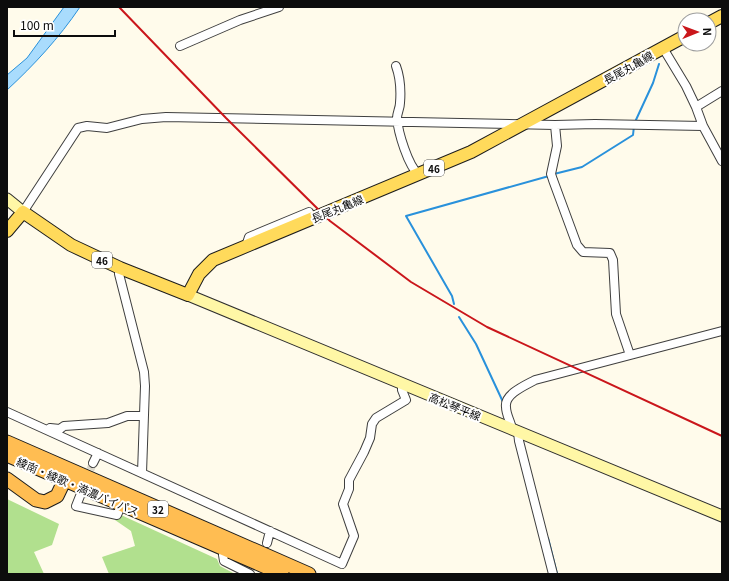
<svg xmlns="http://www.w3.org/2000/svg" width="729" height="581" font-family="Georgia,'Noto Sans JP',serif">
	<rect width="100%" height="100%" fill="#fffbeb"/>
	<path fill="#b1e08e" d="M7,499L59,524L52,545L34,552L44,574H7Z
		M121,515L217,559L220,566L235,574H109L102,557L135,546L131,531L115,520Z"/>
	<path fill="#a9dcfd" stroke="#2991db" d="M64,7H80C59,38 34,65 7,90V75L27,58Z"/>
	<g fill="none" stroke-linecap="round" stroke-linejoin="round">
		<path stroke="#2991db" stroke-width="2" d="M635,122L653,83L659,64
			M554,174L582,167L633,135L634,126
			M454,304L452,296L406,216L549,176
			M459,317L476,344L503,402
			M548,538L557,574"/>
		<path stroke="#dbd7ca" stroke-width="8" stroke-dasharray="8 4" stroke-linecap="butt" d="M86,481L93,463"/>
		<g stroke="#3f3f3f" stroke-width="10">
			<path id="minor" d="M180,46L240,20L279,7
				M663,48L686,86L696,107
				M396,66C400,77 401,91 400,103C400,108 397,113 397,118C398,132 408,166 419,175
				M555,125L557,146L551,174L553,180L577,245L583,252L610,253L613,260L616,314L630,355
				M703,126L696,107L722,91
				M23,212L78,128L87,126L107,128L142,119L166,117L555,125L595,124L703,126L722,161
				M246,246L249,237L309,212
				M120,268L119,274L144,372L145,386L142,473
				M7,412L342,564L354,536L343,504L349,489V480L364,452L370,438L372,424L376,418L406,400L402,390V384
				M50,428L60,429L64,426L108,423L127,416H144
				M512,429C511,422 506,415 506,407C504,394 526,385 535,380L722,331
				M518,432L519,441L553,574
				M93,463L98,453
				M80,496L76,506L117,515L122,504
				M267,543L270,531
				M227,547L223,555L224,561L250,574"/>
		</g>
		<g stroke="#2e2e2e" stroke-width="13">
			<path id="secondary" d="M7,199L23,212
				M188,295L722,516"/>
		</g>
		<g stroke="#1d1d1d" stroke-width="14">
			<path id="primary" d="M709,23L722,16
				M7,231L23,212L71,245L120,268L188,295L199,274L213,260L471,152L685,36"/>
		</g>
		<g stroke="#1d1d1d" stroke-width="15">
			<path id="trunk" d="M7,442L309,574
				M7,455L282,574
				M7,479L36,500L45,502L57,496L68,473"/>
		</g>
		<use href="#minor" stroke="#fff" stroke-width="8"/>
		<use href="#secondary" stroke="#fff7a6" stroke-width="11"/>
		<use href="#primary" stroke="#ffda5b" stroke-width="12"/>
		<use href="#trunk" stroke="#ffbd52" stroke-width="13"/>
		<path stroke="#ca161b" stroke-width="2" d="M119,7L226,118L330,221L411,282L487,327L722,436"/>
	</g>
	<g text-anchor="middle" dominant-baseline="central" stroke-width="4" stroke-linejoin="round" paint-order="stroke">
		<g fill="#fff" stroke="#555" stroke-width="1">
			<rect x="424" y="160" width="20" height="16" rx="3"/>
			<rect x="92" y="252" width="20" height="16" rx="3"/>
			<rect x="148" y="501" width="20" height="16" rx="3"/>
		</g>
		<g font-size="10" font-weight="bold" fill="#0c0c0c">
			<text x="434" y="168">46</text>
			<text x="102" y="260">46</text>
			<text x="158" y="509">32</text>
		</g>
		<g font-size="11" fill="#0c0c0c" stroke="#fff">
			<text transform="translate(628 67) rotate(-29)">長尾丸亀線</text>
			<text transform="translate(337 208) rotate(-22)">長尾丸亀線</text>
			<text transform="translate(455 406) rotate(22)">高松琴平線</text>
			<text transform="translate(78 486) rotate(23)">綾南・綾歌・満濃バイパス</text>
		</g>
	</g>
	<rect width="729" height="581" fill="none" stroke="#0c0c0c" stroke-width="16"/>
	<g transform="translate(697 32) rotate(89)"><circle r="19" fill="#ffffff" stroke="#9e9e9e"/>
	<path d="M0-3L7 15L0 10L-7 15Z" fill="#ca161b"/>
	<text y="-6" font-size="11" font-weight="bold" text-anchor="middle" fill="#0c0c0c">N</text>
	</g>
	<path d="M14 30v6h101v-6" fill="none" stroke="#0c0c0c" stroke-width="2"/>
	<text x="20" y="30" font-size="12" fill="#0c0c0c" stroke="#ffffff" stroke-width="3" paint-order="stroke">100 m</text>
</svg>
